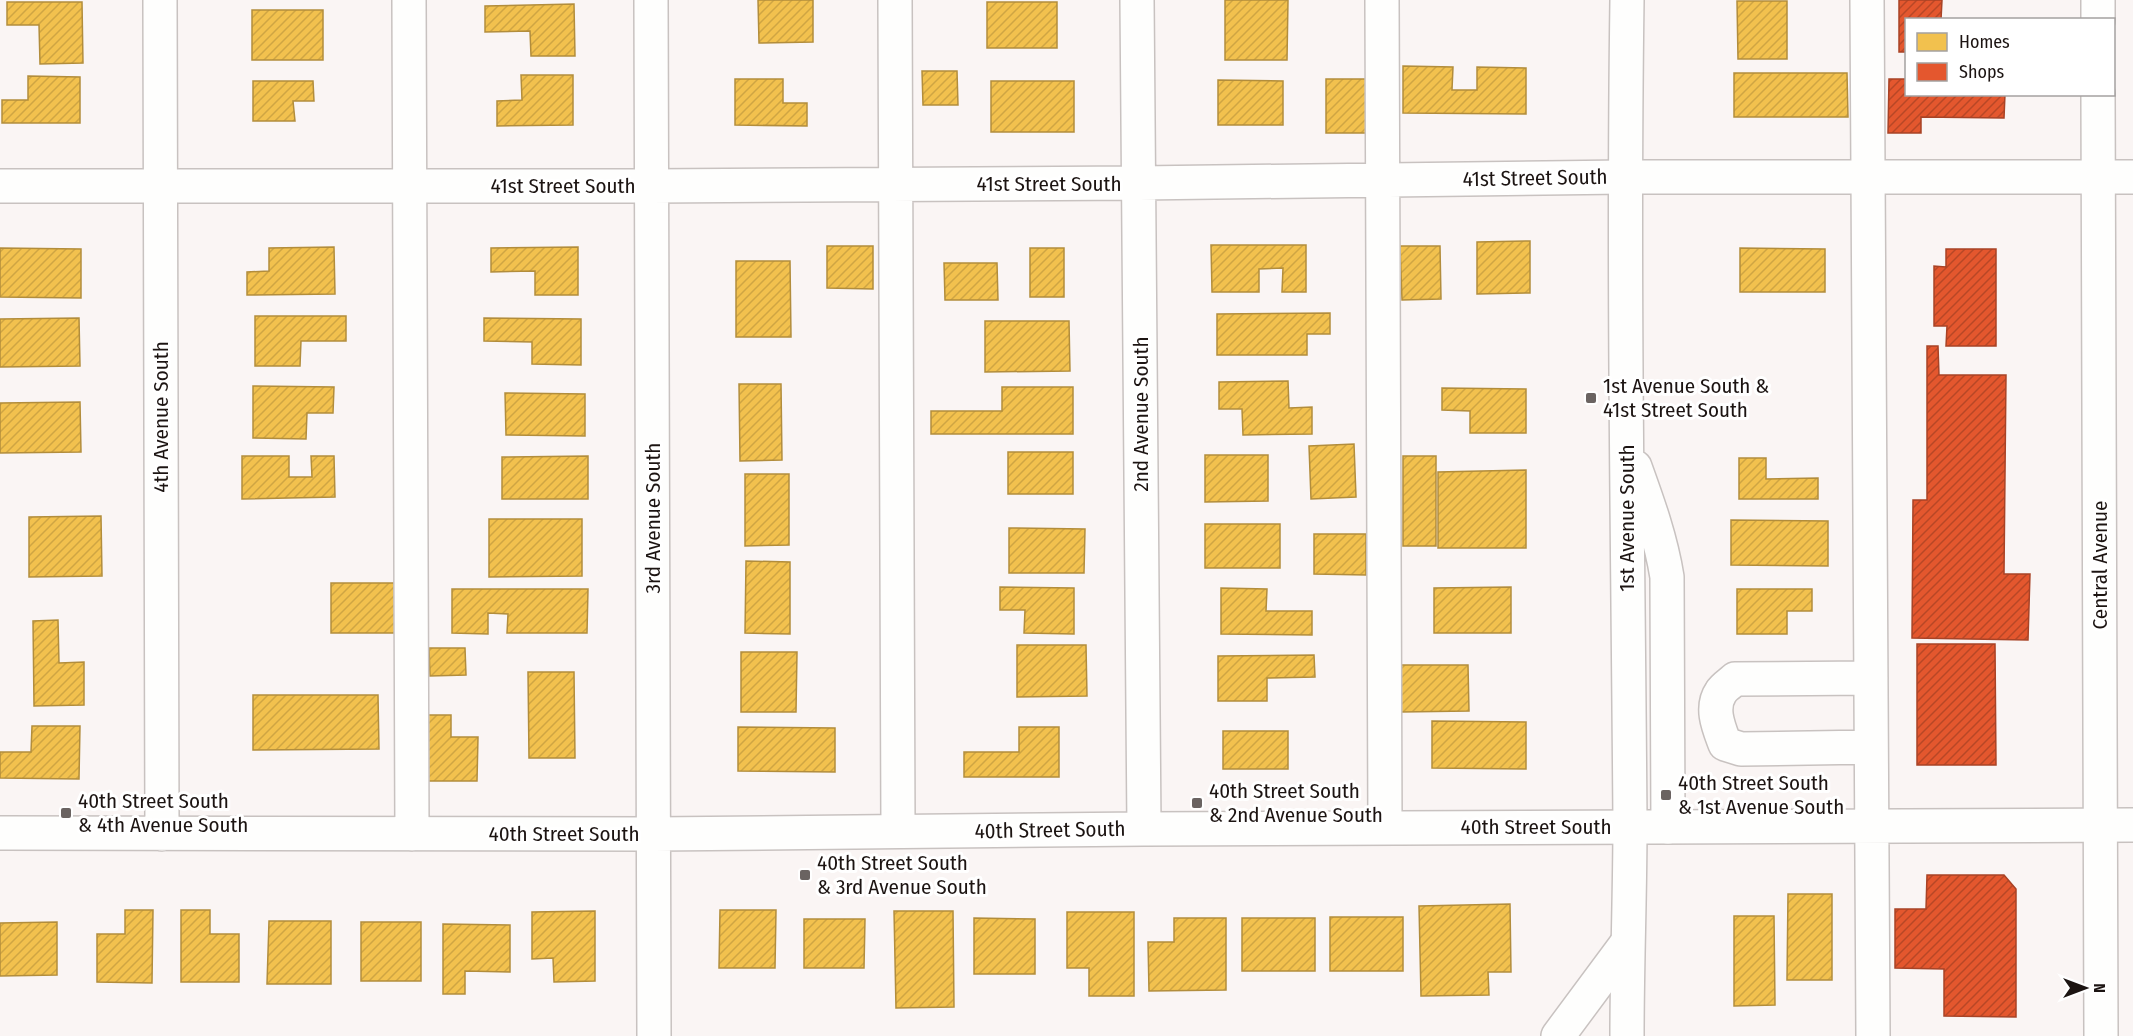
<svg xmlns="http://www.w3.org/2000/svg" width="2133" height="1036" font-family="'Fira Sans Condensed',sans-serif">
	<defs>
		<pattern id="homes-hatch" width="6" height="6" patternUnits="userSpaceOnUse" patternTransform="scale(1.5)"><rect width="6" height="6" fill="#f2c14e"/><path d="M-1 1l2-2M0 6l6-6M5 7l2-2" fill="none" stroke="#cfa543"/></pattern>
		<pattern id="shops-hatch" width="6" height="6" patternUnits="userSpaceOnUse" patternTransform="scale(1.5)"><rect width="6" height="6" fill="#e4572e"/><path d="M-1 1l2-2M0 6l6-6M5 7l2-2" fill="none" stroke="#b84726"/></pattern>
	</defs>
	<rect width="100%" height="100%" fill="#faf5f4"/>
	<path fill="url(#homes-hatch)" stroke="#b28d3c" stroke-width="1.5" d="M758,0H813V42L759,43Z
		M1225,0H1288L1287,60H1225Z
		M1737,1H1787V59H1738Z
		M7,2H82L83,63L40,64L39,25H7Z
		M987,2H1057V48H987Z
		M574,4L575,56H531L530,31L485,32V6Z
		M252,10H323V60H252Z
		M1403,66L1453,67L1452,90H1477V67L1526,68V114L1403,113Z
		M922,71H957L958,105H923Z
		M1734,73H1847L1848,117H1734Z
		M521,75H573V125L497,126V101L522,100Z
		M28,76L80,77V123H2V100H28Z
		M735,79H783V103H807V126L735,125Z
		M1326,79H1369L1368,133H1326Z
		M1218,80L1283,81V125H1218Z
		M253,81H313L314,101H293L295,121H253Z
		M991,81H1074V132H991Z
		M1530,241V293L1477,294V242Z
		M1211,245H1306V292H1282L1283,268L1259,269V292H1212Z
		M827,246H873V289L827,288Z
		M1400,246H1440L1441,299L1402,300Z
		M334,247L335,294L247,295V272L269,271V248Z
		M578,247V295H535V271L491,272V248Z
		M0,248L81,249V298L0,297Z
		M1030,248H1064V297H1030Z
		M1740,248L1825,249V292H1740Z
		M736,261H790L791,337H736Z
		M944,263H997L998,300H945Z
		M1330,313V334H1307V355H1217V314Z
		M255,316H346V341H301L300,366H255Z
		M79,318L80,366L0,367V319Z
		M484,318L581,319V365L532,364V342L484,341Z
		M985,321H1069L1070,371L985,372Z
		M1288,381L1289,408L1312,407V434L1243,435L1242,409H1219V382Z
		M739,384H781L782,460L740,461Z
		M253,386L334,387L333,413H307L306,439L253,438Z
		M1002,387H1073V434H931V411H1002Z
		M1442,388L1526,389V433H1470V411L1442,410Z
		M505,393L585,394V436L506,435Z
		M80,402L81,452L0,453V403Z
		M1354,444L1356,497L1311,499L1309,446Z
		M1008,452H1073V494H1008Z
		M1205,455H1268V501L1205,502Z
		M242,456H289V477H312L311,456H334L335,497L242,499Z
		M588,456V499H502V457Z
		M1403,456H1436V546H1403Z
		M1739,458H1766V479L1818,478V499H1739Z
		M1526,470V548H1438V472Z
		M745,474H789V545L745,546Z
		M101,516L102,576L29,577V517Z
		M489,519H582V576L489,577Z
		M1731,520L1828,521V566L1731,565Z
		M1205,524H1280V568H1205Z
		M1009,528L1085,529L1084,573H1009Z
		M1314,534H1366V575L1314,574Z
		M746,561L790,562V634L745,633Z
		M331,583H398V633H331Z
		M1000,587L1074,588V634L1024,633L1025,610H1000Z
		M1511,587V633H1434V588Z
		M1221,588L1267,589L1266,611H1312V635L1221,634Z
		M452,589H588L587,633H507L508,614L488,613V634L452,633Z
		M1737,589H1812V611H1787V634H1737Z
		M58,620L59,663L84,662V705L34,706L33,621Z
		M1017,645H1086L1087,696L1017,697Z
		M429,648H465L466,675L430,676Z
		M741,652H797L796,712H741Z
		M1314,655L1315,677L1267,678V701H1218V656Z
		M1401,665H1468L1469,711L1401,712Z
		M528,672H574L575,758H529Z
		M253,695H378L379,749L253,750Z
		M424,715H451V737H478L477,781H424Z
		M1432,721L1526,722V769L1432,768Z
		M32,726H80L79,779L0,778V752H31Z
		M738,727L835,728V772L738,771Z
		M1019,727H1059V777H964V752H1019Z
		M1223,731H1288V769H1223Z
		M1788,894H1832V980H1787Z
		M1510,904L1511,972H1488L1489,995L1421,996L1419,906Z
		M125,910H153L152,983L97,982V934H125Z
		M181,910H210V934H239V982H181Z
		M720,910H776L775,968H719Z
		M595,911V981L554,982L553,958L532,959V912Z
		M894,911H953L954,1007L896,1008Z
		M1067,912H1134V996H1089V968H1067Z
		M1734,916H1774L1775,1005L1734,1006Z
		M1330,917H1403V971H1330Z
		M974,918L1035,919V974H974Z
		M1174,918H1226V990L1149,991L1148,942H1174Z
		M1242,918H1315V971H1242Z
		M804,919H865L864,968H804Z
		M269,921H331V984H267Z
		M57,922V975L0,976V923Z
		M361,922H421V981H361Z
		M443,924L510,925V972L465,971V994H443Z"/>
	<path fill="url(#shops-hatch)" stroke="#a84326" stroke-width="1.5" d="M1899,0H1942L1941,20H1906V52H1899Z
		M1889,79H1906V94H2005L2004,118L1921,117V133H1888Z
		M1946,249H1996V346H1946L1947,326H1934V266L1946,267Z
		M1927,346H1938L1939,375H2006L2004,574H2030L2028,640L1912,638L1913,500H1927Z
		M1917,644H1995L1996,765H1917Z
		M1927,875H2004L2016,889V1017L1944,1016V969L1895,968V909H1926Z"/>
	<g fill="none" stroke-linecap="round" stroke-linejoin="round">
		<g stroke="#c8c2c0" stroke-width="36">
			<path id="minor" d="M160,0L162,834
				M409,0L412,834
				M651,0L654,1036
				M895,0L898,831
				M1137,0L1144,829
				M1382,0L1385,828
				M1867,0L1873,1036
				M0,186H652L1139,183L1625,177H2133
				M1871,678L1735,679C1731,683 1724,687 1721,692C1710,708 1719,728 1725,744L1741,749L1871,747
				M0,833L654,834L1144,829L2133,825
				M1558,1036L1627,943"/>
		</g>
		<g stroke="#c8c2c0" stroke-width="36">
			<path id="major" d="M1627,0C1623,274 1628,548 1630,823C1630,894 1627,965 1627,1036
				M2098,0V20
				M2098,94L2101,1036
				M1635,467C1648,503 1661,539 1667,577L1668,827"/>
		</g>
		<use href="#minor" stroke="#fefefd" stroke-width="33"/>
		<use href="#major" stroke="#fefefd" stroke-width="33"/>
	</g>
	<g fill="#6a6361" stroke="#fff" stroke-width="2">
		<rect x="1585" y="392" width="12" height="12" rx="3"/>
		<rect x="1660" y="789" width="12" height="12" rx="3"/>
		<rect x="1191" y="797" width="12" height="12" rx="3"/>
		<rect x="60" y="807" width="12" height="12" rx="3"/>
		<rect x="799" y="869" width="12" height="12" rx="3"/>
	</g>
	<g text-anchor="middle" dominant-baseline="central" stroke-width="6" stroke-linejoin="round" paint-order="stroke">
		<g font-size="21" fill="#1c1412" stroke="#fff">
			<text transform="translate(1535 178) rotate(-1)">41st Street South</text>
			<text x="1049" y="184">41st Street South</text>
			<text x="563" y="186">41st Street South</text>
			<text transform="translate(1141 414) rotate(-90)">2nd Avenue South</text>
			<text transform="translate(161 417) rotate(-90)">4th Avenue South</text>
			<text transform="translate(653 518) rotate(-90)">3rd Avenue South</text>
			<text transform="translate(1627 518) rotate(-90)">1st Avenue South</text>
			<text transform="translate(2100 565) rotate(-90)">Central Avenue</text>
			<text x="1536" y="827">40th Street South</text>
			<text transform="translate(1050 830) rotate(-1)">40th Street South</text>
			<text x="564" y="834">40th Street South</text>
		</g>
		<g font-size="21" fill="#1c1412" stroke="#fff" text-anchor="start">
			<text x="1603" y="386">1st Avenue South &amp;<tspan x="1603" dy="24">41st Street South</tspan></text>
			<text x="1678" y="783">40th Street South<tspan x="1678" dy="24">&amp; 1st Avenue South</tspan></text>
			<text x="1209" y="791">40th Street South<tspan x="1209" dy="24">&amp; 2nd Avenue South</tspan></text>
			<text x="78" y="801">40th Street South<tspan x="78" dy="24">&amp; 4th Avenue South</tspan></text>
			<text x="817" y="863">40th Street South<tspan x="817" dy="24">&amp; 3rd Avenue South</tspan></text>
		</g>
	</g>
	<rect x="1905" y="18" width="210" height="78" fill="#ffffff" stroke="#a4a1a0" stroke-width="1.5"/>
	<rect x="1917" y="33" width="30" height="18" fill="#f2c14e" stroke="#a4a1a0" stroke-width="1.5"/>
	<text x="1959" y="48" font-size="18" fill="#1c1412">Homes</text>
	<rect x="1917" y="63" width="30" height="18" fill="#e4572e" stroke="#a4a1a0" stroke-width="1.5"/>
	<text x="1959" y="78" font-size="18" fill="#1c1412">Shops</text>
	<g transform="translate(2085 988) rotate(90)" stroke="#ffffff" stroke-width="4.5" paint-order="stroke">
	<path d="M0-4.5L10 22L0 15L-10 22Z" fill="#1c1412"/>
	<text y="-9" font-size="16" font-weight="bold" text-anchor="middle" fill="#1c1412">N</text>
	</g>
</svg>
